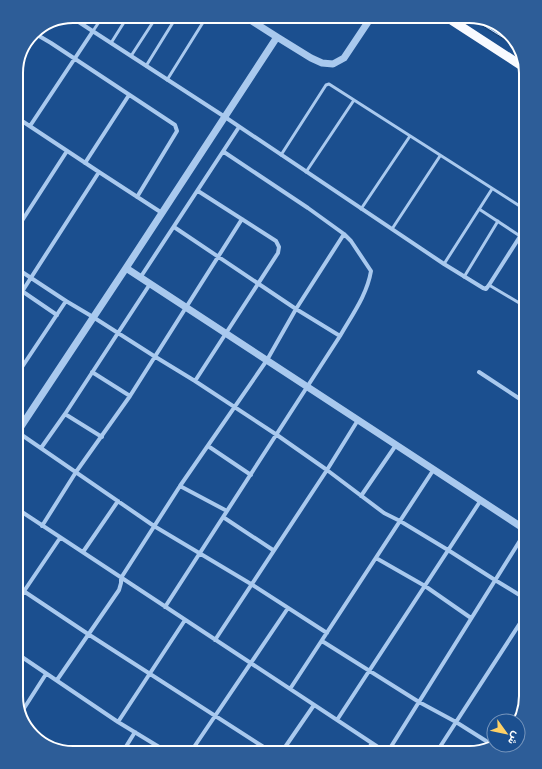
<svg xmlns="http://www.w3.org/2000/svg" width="542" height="769" font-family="Ubuntu,Vazirmatn,sans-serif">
	<defs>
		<filter id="shadow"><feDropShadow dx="2.5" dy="1.5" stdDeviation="1" flood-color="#0009"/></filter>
	</defs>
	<rect width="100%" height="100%" fill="#1b4f8f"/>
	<path fill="#4478b7" stroke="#cfe3fa" filter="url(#shadow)" d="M473,16L495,23L501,26L518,45L517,46L472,18Z"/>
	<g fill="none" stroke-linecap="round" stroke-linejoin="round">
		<path stroke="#a9c9ee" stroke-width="3" d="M79,22L82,16
			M93,31L103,16
			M111,43L128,16
			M131,56L157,16
			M146,66L177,16
			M167,80L207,16
			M281,155L326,85L329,84L526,210
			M306,172L354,100
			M361,209L410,136
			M479,209L520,236
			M392,229L440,156
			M444,264L492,189
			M464,277L498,221
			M489,285L526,307"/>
		<path stroke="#a9c9ee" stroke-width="4" d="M71,17L225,117L444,264L483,288L486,289L489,285L526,227
			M34,33L51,43L175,125L177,131L137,197
			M16,117L99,172L162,213
			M30,126L93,31
			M16,129L21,120
			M85,163L129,95
			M174,227L296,309L340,336
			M16,230L67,151
			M519,238L526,243
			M16,268L66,301L93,317L154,356L195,381L277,435L327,470L384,513L400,521L448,550L495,580L526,599
			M140,278L239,127
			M16,287L57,315
			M16,301L99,172
			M92,372L130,396
			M479,372L526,403
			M16,376L66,301
			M195,381L278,253L279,247L276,241L198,191
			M65,414L102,437
			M16,431L154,526L251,584L327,633
			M208,446L251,475
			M41,448L65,414L150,284
			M180,486L227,511
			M361,496L396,445
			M16,508L387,753
			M223,517L273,550
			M42,526L76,472L130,396L242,219
			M83,552L118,501
			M376,558L425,586L471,618
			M16,586L88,634L273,753
			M16,603L60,538
			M165,607L340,336C352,315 367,295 371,271L351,241L344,234L308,208L224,152
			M215,640L327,470L358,420
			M322,641L419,702L456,722L494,746
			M16,653L118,722L169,753
			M57,680L119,590L121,583V578L180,486L267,360L296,309L344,234
			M290,689L434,469
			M21,713L46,674
			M337,720L481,500
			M516,721L522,711
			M118,722L185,620
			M122,753L135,732
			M190,753L288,608
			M281,753L314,705
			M366,753L372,743
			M387,753L526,531
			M436,753L526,614"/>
		<path stroke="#a9c9ee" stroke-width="7" d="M244,16L277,37
			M126,268L526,530
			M16,434L126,268L277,37L311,58L322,63L333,64L344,58L372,16"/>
		<path stroke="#f8faff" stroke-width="9" d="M445,16L525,68"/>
	</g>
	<path d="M0 0H542V769H0ZM73 23H469A50 50 0 0 1 519 73V696A50 50 0 0 1 469 746H73A50 50 0 0 1 23 696V73A50 50 0 0 1 73 23Z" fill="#2d5d98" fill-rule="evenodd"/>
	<path fill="none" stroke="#fff" stroke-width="2" d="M73 23H469A50 50 0 0 1 519 73V696A50 50 0 0 1 469 746H73A50 50 0 0 1 23 696V73A50 50 0 0 1 73 23Z"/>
	<g transform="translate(506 733) rotate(123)"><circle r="19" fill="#1b4f8f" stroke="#7695bc"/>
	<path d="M0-3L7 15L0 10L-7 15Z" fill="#ffd166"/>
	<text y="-6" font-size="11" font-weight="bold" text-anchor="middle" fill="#ffffff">ش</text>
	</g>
</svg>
